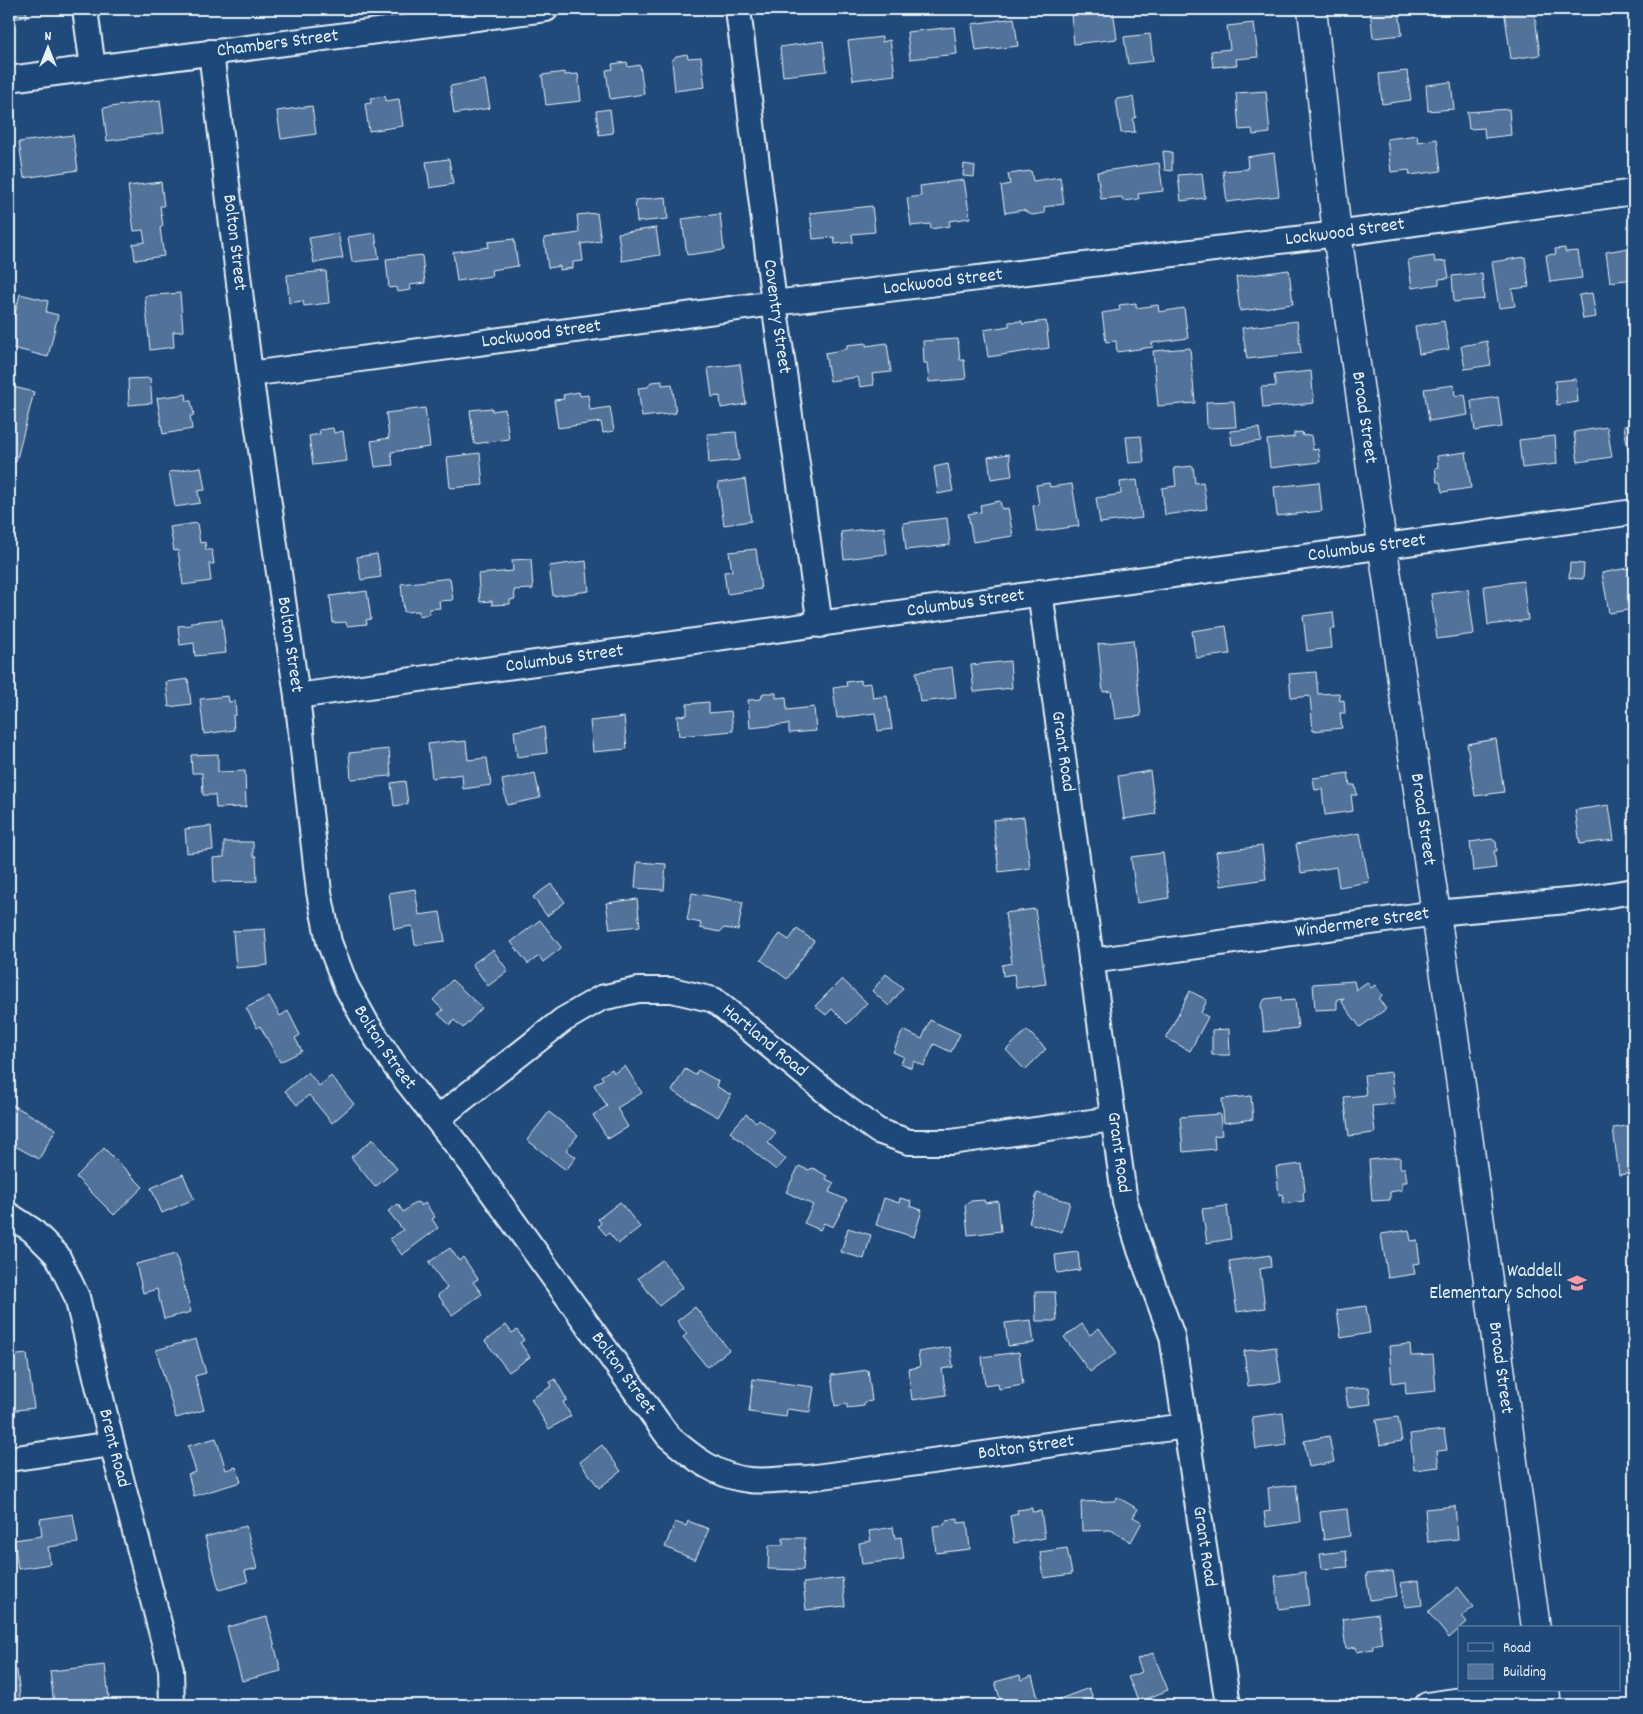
<svg xmlns="http://www.w3.org/2000/svg" width="1643" height="1714" font-family="Dekko,sans-serif">
	<rect width="100%" height="100%" fill="#1f4a7a"/>
	<filter id="ink" filterUnits="userSpaceOnUse"><feTurbulence type="fractalNoise" baseFrequency=".02" numOctaves="2"/><feDisplacementMap in="SourceGraphic" scale="10" xChannelSelector="R" yChannelSelector="G"/><feConvolveMatrix kernelMatrix="1 2 1 2 8 2 1 2 1" color-interpolation-filters="sRGB"/></filter>
	<g filter="url(#ink)">
		<path fill="#517399" stroke="#e8f1f8" d="M9,9H26L27,17L9,19Z
			M1083,9H1103V10L1113,9L1117,39L1074,44L1071,15L1084,13Z
			M1191,9H1217L1192,13Z
			M1370,9H1399L1402,35L1373,38Z
			M1504,9H1534L1540,55L1511,59Z
			M1014,18L1018,46L976,51L972,24Z
			M1254,23L1258,57L1236,59L1237,65L1213,67L1211,51L1230,49L1227,26Z
			M954,27L957,54L910,59L907,32Z
			M1150,34L1153,61L1128,64L1124,37Z
			M882,37V42L890,40L895,75L853,80L848,41Z
			M823,41L827,71L783,76L780,47Z
			M687,54L688,58L701,57L705,87L675,91L672,61L676,56Z
			M627,62L628,67L640,65L644,94L610,99L606,70L613,69L612,64Z
			M1407,71L1411,100L1382,104L1379,74Z
			M565,72V75L578,74L581,101L546,105L542,75Z
			M485,80L490,108L454,114L450,86Z
			M1451,82L1454,109L1428,111L1426,85Z
			M1266,91L1270,133L1253,135L1252,129L1239,130L1236,93Z
			M385,96L386,101L399,99L403,126L369,131L365,104L371,103V98Z
			M1133,97L1136,117L1133,119L1135,132L1121,133L1116,99Z
			M160,100L164,133L107,141L103,108Z
			M312,106L316,134L281,139L277,111Z
			M610,109L613,133L599,135L596,111Z
			M1509,109L1511,135L1485,138L1484,128L1469,129L1467,112Z
			M73,135L78,170L24,178L19,142Z
			M1417,135L1418,142L1437,139L1441,171L1410,175L1409,170L1391,172L1387,139Z
			M1163,151L1172,152V171L1165,170Z
			M1274,153L1279,196L1227,202L1223,171L1248,169L1247,157Z
			M449,159L453,184L430,188L426,162Z
			M1159,163L1163,191L1138,194L1139,199L1123,201L1122,197L1101,199L1097,172Z
			M964,164L975,166L974,177L963,176Z
			M1031,171L1033,181L1060,177L1064,204L1044,207L1045,213L1032,215L1023,210L1005,213L1001,186L1010,184L1008,174Z
			M1202,173L1205,198L1181,201L1178,175Z
			M964,180L970,218L949,221L950,226L931,229L930,224L911,226L907,198L921,196L920,186Z
			M161,182L164,206H160L163,226L160,228L164,256L135,260L133,244L145,242L143,230L134,231L128,186Z
			M666,197L668,219L637,222L635,200Z
			M872,206L875,232L852,234L853,242L835,244L834,237L813,239L810,213Z
			M597,213L601,241L581,244L583,261L573,262V268L560,270V266L548,268L544,238L579,233L577,215Z
			M720,214L724,250L687,255L682,219Z
			M656,228L660,255L622,261L618,233Z
			M338,233L343,258L314,263L309,238Z
			M375,233L379,259L352,262L348,237Z
			M514,239L518,266L491,270L492,276L457,281L453,252L489,247L488,242Z
			M1634,247V279L1610,282L1606,252Z
			M1565,248V252L1578,251L1582,278L1550,282L1546,255L1556,254L1555,249Z
			M422,255L425,283L410,285L411,290L397,292L396,287L389,288L386,259Z
			M1434,256L1435,262L1446,261L1449,278L1439,279V284L1412,288L1408,260Z
			M1525,257L1529,287L1512,289L1515,306L1499,308L1492,262Z
			M1289,270L1293,304L1240,311L1236,277Z
			M326,271L329,303L304,306L303,301L289,303L287,275Z
			M1482,273L1484,299L1454,302L1452,276Z
			M180,293L183,331L173,332L174,347L150,350L145,296Z
			M1592,293L1596,317L1583,319L1579,295Z
			M20,294L48,301L46,312L58,315L48,357L9,347V338Z
			M1136,303V308L1158,305L1159,312L1184,308L1188,338L1152,343L1153,347L1117,352L1116,341L1106,342L1102,313L1120,310L1119,305Z
			M1022,321V324L1046,321L1049,348L988,357L984,330L1009,326V322Z
			M1297,321L1301,353L1247,359L1242,328Z
			M1444,321L1449,349L1419,354L1415,326Z
			M958,339L960,360H964L966,379L929,382L927,363H924L923,341Z
			M1487,341L1491,365L1465,369L1461,346Z
			M866,343V346L887,343L891,372L872,374L874,385L860,387L858,377L830,381L825,353L847,349V345Z
			M1190,348L1195,403L1158,406L1153,351Z
			M740,364L746,404L721,408L720,396L712,397L708,368Z
			M1311,371L1314,403L1263,408L1261,387L1276,386L1274,375Z
			M150,378L152,403L129,405L128,379Z
			M1576,379L1578,402L1557,405L1555,381Z
			M662,381V385L672,384L676,413L642,417L638,388L648,387L651,382Z
			M1454,385L1455,396L1465,394L1468,415L1429,421L1424,389Z
			M9,386L34,392L16,462L9,460Z
			M579,392L580,396L588,395L590,410L610,407L614,431L603,433L601,422L558,428L554,400L564,399L563,395Z
			M186,394L187,401H191L194,415L190,416L192,429L163,434L157,398Z
			M1498,397L1502,427L1475,431L1471,401Z
			M1234,401L1236,427L1207,428L1206,402Z
			M425,408L430,447L391,452L393,465L375,467L371,441L389,438L386,413Z
			M492,408V411L505,409L509,439L474,444L470,410Z
			M1634,425V455L1629,456L1624,426Z
			M1607,427L1612,457L1578,462L1574,432Z
			M333,428L334,433L343,431L347,461L313,465L309,436L320,434L319,430Z
			M1259,428L1261,441L1232,445L1230,431Z
			M736,432L739,460L709,463L707,434Z
			M1302,432L1303,436L1311,435L1313,450L1318,449L1320,462L1270,468L1267,440L1294,437V433Z
			M1141,436L1144,462L1129,463L1126,437Z
			M1555,436L1557,464L1522,468L1519,440Z
			M1466,452L1471,488L1442,492L1440,482H1437L1435,468L1438,467L1437,456Z
			M480,453L483,485L450,488L447,457Z
			M1009,454L1012,476L991,479L988,457Z
			M948,464L953,491L938,494L934,467Z
			M1193,466L1195,483L1203,482L1207,509L1165,515L1162,488L1176,486L1174,468Z
			M201,467L205,490L198,491L200,503L175,507L169,472Z
			M745,479L751,521L724,525L718,483Z
			M1137,480L1142,518L1100,523L1096,498L1121,494L1120,482Z
			M1319,482L1322,511L1277,516L1274,487Z
			M1049,483L1050,487L1072,484L1079,526L1037,532L1033,506L1039,505L1036,485Z
			M1000,501L1002,509L1008,508L1013,536L973,542L968,514L981,512L980,505Z
			M947,518L950,545L906,550L903,523Z
			M197,523L200,543L205,542L206,550H212L214,564H209L211,581L183,585L178,550L174,551L170,527Z
			M884,527L887,554L844,559L841,532Z
			M756,549L761,589L727,594L724,572L732,571L729,552Z
			M377,554L381,577L361,580L357,557Z
			M531,559L533,589L514,590L515,599L510,600V604L492,605V601L480,602L478,574L513,571L512,560Z
			M586,561L589,591L553,596L549,566Z
			M1570,563L1584,564L1583,579L1569,578Z
			M1633,567L1634,609L1609,613L1602,573Z
			M450,578L453,600L439,601L440,608L429,609L430,614L419,616V611L404,612L401,584Z
			M1523,581L1528,620L1488,625L1484,586Z
			M1468,589L1474,634L1437,639L1431,594Z
			M367,591L371,619L366,620L367,624L347,626L346,622L333,623L330,596Z
			M1333,612L1335,629H1330L1332,648L1307,651L1303,616Z
			M222,619L226,653L195,656L194,643L180,645L178,626L191,625V622Z
			M1226,626L1230,654L1196,658L1192,631Z
			M1133,640L1141,716L1115,719L1111,691L1103,692L1098,644Z
			M1010,661L1012,688L974,692L971,665Z
			M952,667L956,698L920,702L916,672Z
			M1316,672L1318,694L1339,693L1340,701L1344,700L1345,713H1340L1342,728L1313,731L1310,696L1291,698L1289,674Z
			M188,679L191,704L169,707L166,682Z
			M861,680V684L871,683L873,698L887,696L892,729L878,731L875,713L837,718L833,688L847,686L846,682Z
			M763,693H776V698L786,697L787,710L814,707L816,731L789,733V724L750,728L748,700L761,699Z
			M228,696L229,702L235,701L236,715H233L234,730L204,734L200,699Z
			M709,702V713L731,711L733,731L679,736L677,716L687,715V704Z
			M624,717L627,749L593,752L590,721Z
			M544,727L547,753L517,757L514,731Z
			M1496,739L1504,792L1475,796L1467,744Z
			M454,741L457,742L466,741L468,760L487,758L491,785L463,789L462,774L432,778L428,744Z
			M389,749L391,776L351,779L349,753Z
			M218,754V772L245,771L246,807L216,808L215,795H203L202,773H192L191,755Z
			M1150,771L1156,814L1124,819L1118,776Z
			M535,773L540,798L507,805L502,780Z
			M1348,773L1350,785H1355L1357,795H1351L1353,811L1325,815L1322,789L1315,790L1313,778Z
			M405,781L408,804L394,806L391,783Z
			M1609,805L1614,840L1580,844L1575,810Z
			M1024,817L1030,868L999,872L993,820Z
			M211,826L213,850L187,853L185,829Z
			M1360,833L1369,882L1339,887L1336,867L1301,873L1296,844Z
			M1492,839L1496,842L1497,851H1494L1496,868L1473,871L1470,842Z
			M224,842H253V856H256L257,881L214,882L213,858L224,857Z
			M1262,846L1266,879L1221,886L1216,852Z
			M1163,853L1169,898L1137,903L1131,857Z
			M637,862L666,864L664,890L635,888Z
			M551,884L565,902L547,916L533,897Z
			M415,889L419,915L440,912L445,941L415,945L412,926L394,929L389,893Z
			M692,893L743,902L738,930L724,928L720,932L700,928L701,923L687,920Z
			M637,899L640,926L610,929L606,903Z
			M1035,909L1046,984L1016,988L1014,974L1003,976L1002,965L1012,963L1005,913Z
			M540,920L561,947L560,949L543,962L539,956L528,964L511,942Z
			M265,929L268,965L236,968L233,931Z
			M797,929L814,941L787,979L761,960L780,934L789,940Z
			M493,950L508,971L488,986L472,964Z
			M886,974L903,988L889,1006L872,991Z
			M842,979L867,1003L847,1024L832,1009L826,1015L815,1006Z
			M452,980L482,1008L463,1028L454,1020L450,1025L438,1014L443,1010L433,1000Z
			M1354,981L1356,990L1367,982L1371,988L1375,985L1382,995L1379,999L1386,1009L1360,1027L1341,1001L1345,998L1337,999V1009L1315,1010L1313,984Z
			M1190,991L1207,1000L1201,1013L1208,1017L1190,1051L1166,1038Z
			M269,996L280,1016L288,1011L300,1035L295,1038L302,1051L280,1062L260,1026L257,1028L246,1008Z
			M1281,997V1001L1295,1000L1298,1028L1264,1032L1261,1005L1265,999Z
			M930,1020L960,1034L951,1052L934,1044L924,1066L914,1061L911,1068L901,1063L904,1057L893,1052L903,1030L922,1039Z
			M1229,1029L1230,1055H1212V1030Z
			M1027,1030L1046,1049L1025,1070L1006,1050Z
			M625,1066L642,1093L617,1108L628,1127L608,1139L593,1115L607,1106L594,1085L603,1079L601,1076L612,1069L614,1073Z
			M685,1069L695,1075L698,1070L718,1081L716,1086L731,1095L718,1117L672,1091Z
			M308,1072L319,1086L331,1076L354,1104L332,1123L309,1095L297,1105L285,1091Z
			M1391,1072L1395,1104L1372,1106L1375,1132L1373,1133L1349,1136L1344,1097L1366,1095L1364,1075Z
			M1251,1096L1253,1119L1224,1123L1222,1099Z
			M9,1103L56,1129L39,1159L9,1143Z
			M549,1112L578,1135L566,1150L576,1157L566,1170L527,1140Z
			M746,1114L756,1122L759,1119L776,1133L768,1143L786,1159L776,1170L730,1132Z
			M1220,1114L1222,1135L1214,1136L1215,1149L1183,1152L1180,1117Z
			M1634,1125V1216L1630,1173L1619,1175L1613,1128Z
			M373,1139L397,1169L375,1187L351,1157Z
			M104,1148L143,1187L114,1215L76,1177Z
			M1400,1157V1168H1405L1407,1182H1402V1190L1390,1192V1200L1372,1201L1369,1160Z
			M1302,1164L1305,1191L1303,1193L1304,1201L1284,1204L1283,1194L1279,1195L1276,1167Z
			M799,1166L808,1170L813,1168L827,1176L826,1179L834,1183L829,1192L847,1200L833,1227L824,1223L820,1230L804,1223L813,1205L786,1192Z
			M183,1174L194,1199L162,1213L151,1188Z
			M1037,1193L1070,1202L1062,1232L1029,1223Z
			M884,1198L899,1203L900,1198L911,1201L910,1206L922,1210L914,1237L876,1225Z
			M984,1200L985,1203L998,1201L1001,1231L968,1235L965,1205L971,1201Z
			M416,1202L419,1203L421,1206L425,1203L435,1217L432,1219L438,1228L402,1255L390,1239L403,1230L388,1211L398,1204L403,1212Z
			M620,1202L640,1227L618,1244L609,1233L606,1235L598,1226L601,1223L598,1219Z
			M1227,1206L1231,1239L1207,1243L1202,1209Z
			M848,1228L871,1235L864,1259L841,1252Z
			M1409,1230L1411,1241L1417,1240L1420,1263L1413,1264L1415,1274L1388,1278L1381,1234Z
			M450,1248L459,1261L463,1257L478,1279L473,1282L482,1294L452,1315L438,1295L447,1288L429,1262Z
			M1078,1252L1080,1270L1057,1273L1055,1255Z
			M176,1254L191,1312L164,1319L157,1289L143,1293L136,1264Z
			M1270,1255L1271,1267L1260,1269L1265,1308L1237,1312L1229,1261Z
			M662,1260L683,1287L659,1306L638,1278Z
			M1035,1292H1055L1057,1321H1036Z
			M1366,1306L1370,1333L1341,1338L1337,1310Z
			M695,1307L729,1350L707,1367L683,1337L687,1334L677,1321Z
			M1031,1320L1034,1343L1008,1346L1005,1323Z
			M1082,1324L1090,1335L1099,1328L1117,1353L1090,1372L1064,1337Z
			M506,1325L512,1333L517,1330L524,1340L520,1343L530,1357L509,1372L485,1341Z
			M196,1339L206,1373L195,1376L204,1410L176,1418L156,1350Z
			M1410,1344L1411,1356L1433,1355L1436,1391L1406,1394L1405,1381L1392,1383L1389,1346Z
			M950,1347L953,1367L942,1369L946,1395L912,1400L908,1369L920,1367L918,1352Z
			M1276,1347L1281,1382L1248,1386L1244,1351Z
			M1019,1352L1023,1385L999,1389L998,1383L985,1385L982,1357Z
			M27,1354L34,1408L9,1411V1356Z
			M868,1370L872,1401L864,1402V1406L847,1408V1404L835,1406L831,1375Z
			M555,1379L567,1400L563,1402L571,1416L549,1429L531,1399L552,1386L550,1382Z
			M753,1379L814,1387L810,1412L787,1409L786,1417L749,1412Z
			M1369,1387L1371,1404L1348,1407L1345,1389Z
			M1283,1413L1287,1445L1256,1449L1252,1417Z
			M1398,1417L1402,1441L1380,1445L1376,1420Z
			M1444,1430L1447,1450L1437,1451L1439,1467L1414,1470L1410,1434Z
			M1329,1436L1334,1462L1309,1467L1304,1441Z
			M216,1438L226,1470L236,1467L241,1482L194,1496L188,1474L196,1472L188,1446Z
			M602,1445L621,1471L599,1488L580,1462Z
			M1296,1485L1300,1522L1266,1527L1264,1512L1270,1511L1268,1488Z
			M1117,1497L1138,1509L1133,1517L1142,1522L1131,1542L1111,1530L1082,1531L1081,1502L1114,1501Z
			M1455,1506L1458,1539L1428,1542L1425,1509Z
			M1032,1508V1512L1041,1511L1045,1538L1014,1543L1010,1516L1018,1514L1017,1510Z
			M1347,1509L1350,1536L1324,1540L1320,1512Z
			M73,1514L78,1543L48,1547L50,1564L18,1569L14,1540L42,1536L40,1519Z
			M958,1518V1523L967,1522L970,1549L936,1553L933,1526L944,1525L947,1520Z
			M688,1521L709,1529L695,1560L665,1547L675,1522L686,1526Z
			M246,1526L257,1568L245,1571L248,1582L219,1590L205,1537Z
			M893,1527L895,1538L901,1537L904,1559L862,1564L859,1543L871,1541L869,1531Z
			M783,1538H805L803,1570L768,1569L769,1545H783Z
			M1067,1548L1072,1574L1044,1578L1040,1552Z
			M1346,1551L1348,1567L1322,1569L1320,1554Z
			M1393,1571L1397,1596L1370,1600L1366,1574Z
			M1305,1572L1309,1605L1279,1609L1275,1576Z
			M842,1578L845,1606L806,1610L803,1583Z
			M1419,1580L1422,1605L1405,1607L1401,1583Z
			M1458,1587L1474,1607L1462,1616L1467,1622L1449,1638L1428,1612Z
			M1378,1614L1382,1643L1373,1645V1649L1357,1652L1356,1647L1346,1649L1342,1619Z
			M267,1617L281,1671L242,1681L227,1627Z
			M1153,1653L1168,1690L1139,1702L1128,1677L1142,1672L1137,1659Z
			M105,1665L109,1698L54,1705L50,1671Z
			M17,1670L21,1705H9V1671Z
			M1020,1675L1021,1680L1032,1676L1038,1698L1014,1705H1002L995,1682Z
			M1089,1688L1096,1705H1059L1057,1700Z"/>
		<g fill="none" stroke-linecap="round" stroke-linejoin="round">
			<g stroke="#e8f1f8" stroke-width="28">
				<g id="minor">
					<path d="M85,9L93,68"/>
					<path id="s1" d="M738,9L774,303L820,625"/>
					<path id="s2" d="M211,52L250,374L297,696L319,892L329,942L346,986L367,1024L395,1066L471,1163L668,1436C691,1456 717,1477 749,1480C766,1482 790,1478 808,1478L1186,1426"/>
					<path id="s3" d="M9,79L546,9"/>
					<path id="s4" d="M250,374L774,303L1337,234L1634,192"/>
					<path id="s5" d="M1040,592L1125,1202L1140,1250L1172,1336L1228,1705"/>
					<path id="s6" d="M297,696C743,635 1188,572 1634,512"/>
					<path id="s7" d="M1091,961L1436,913L1578,900L1634,891"/>
					<path id="s8" d="M437,1119L563,1020L601,998L638,990H672L714,1000L846,1108L878,1131L909,1142H951L1112,1119"/>
					<path id="s9" d="M9,1215L32,1230L57,1255L77,1297L112,1444L171,1669L172,1705"/>
					<path d="M9,1459L112,1444"/>
					<path d="M1427,1705L1531,1690"/>
				</g>
			</g>
			<g stroke="#e8f1f8" stroke-width="31">
				<g id="tertiary">
					<path id="s10" d="M1312,9L1337,234L1460,1078L1536,1628"/>
					<path d="M1545,1690L1547,1705"/>
				</g>
			</g>
			<use href="#minor" stroke="#1f4a7a" stroke-width="24"/>
			<use href="#tertiary" stroke="#1f4a7a" stroke-width="28"/>
		</g>
	</g>
	<defs>
		<g id="school-bare" transform="scale(1.5)"><path d="M0-5L7-2L0 1L-7-2ZM-4 1L0 2.5L4 1V4Q0 6-4 4Z" fill="#ff9aa2" stroke="#1f4a7a" stroke-width="2.5" paint-order="stroke"/></g>
	</defs>
	<g fill-rule="evenodd">
		<use href="#school-bare" x="1577" y="1283"/>
	</g>
	<g text-anchor="middle" dominant-baseline="central" stroke-width="4" stroke-linejoin="round" paint-order="stroke">
		<g font-size="19" fill="#e8f1f8" stroke="#1f4a7a">
			<text stroke="none"><textPath href="#s3" startOffset="271">Chambers Street</textPath></text>
			<text stroke="none"><textPath href="#s4" startOffset="1104">Lockwood Street</textPath></text>
			<text stroke="none"><textPath href="#s2" startOffset="192">Bolton Street</textPath></text>
			<text stroke="none"><textPath href="#s4" startOffset="699">Lockwood Street</textPath></text>
			<text stroke="none"><textPath href="#s1" startOffset="310">Coventry Street</textPath></text>
			<text stroke="none"><textPath href="#s4" startOffset="294">Lockwood Street</textPath></text>
			<text stroke="none"><textPath href="#s10" startOffset="412">Broad Street</textPath></text>
			<text stroke="none"><textPath href="#s6" startOffset="1080">Columbus Street</textPath></text>
			<text stroke="none"><textPath href="#s6" startOffset="675">Columbus Street</textPath></text>
			<text stroke="none"><textPath href="#s2" startOffset="598">Bolton Street</textPath></text>
			<text stroke="none"><textPath href="#s6" startOffset="270">Columbus Street</textPath></text>
			<text stroke="none"><textPath href="#s5" startOffset="161">Grant Road</textPath></text>
			<text stroke="none"><textPath href="#s10" startOffset="818">Broad Street</textPath></text>
			<text stroke="none"><textPath href="#s7" startOffset="274">Windermere Street</textPath></text>
			<text stroke="none"><textPath href="#s8" startOffset="384">Hartland Road</textPath></text>
			<text stroke="none"><textPath href="#s2" startOffset="1018">Bolton Street</textPath></text>
			<text stroke="none"><textPath href="#s5" startOffset="566">Grant Road</textPath></text>
			<text stroke="none"><textPath href="#s10" startOffset="1372">Broad Street</textPath></text>
			<text stroke="none"><textPath href="#s2" startOffset="1422">Bolton Street</textPath></text>
			<text stroke="none"><textPath href="#s9" startOffset="265">Brent Road</textPath></text>
			<text stroke="none"><textPath href="#s2" startOffset="1872">Bolton Street</textPath></text>
			<text stroke="none"><textPath href="#s5" startOffset="971">Grant Road</textPath></text>
		</g>
		<g font-size="19" fill="#e8f1f8" stroke="#1f4a7a" text-anchor="end">
			<text x="1562" y="1272">Waddell<tspan x="1562" dy="22">Elementary School</tspan></text>
		</g>
	</g>
	<rect width="1643" height="1714" fill="none" stroke="#1f4a7a" stroke-width="30"/>
	<rect x="15" y="15" width="1613" height="1684" fill="none" stroke="#e8f1f8" stroke-width="2" filter="url(#ink)"/>
	<rect x="1458" y="1626" width="162" height="65" fill="#1f4a7a" stroke="#6f8dac"/>
	<rect x="1468" y="1643" width="25" height="8" fill="#1f4a7a" stroke="#6f8dac"/>
	<text x="1503" y="1652" font-size="15" fill="#e8f1f8">Road</text>
	<rect x="1468" y="1664" width="25" height="15" fill="#517399" stroke="#6f8dac"/>
	<text x="1503" y="1676" font-size="15" fill="#e8f1f8">Building</text>
	<g transform="translate(48 48)" stroke="#1f4a7a" stroke-width="4" paint-order="stroke">
	<path d="M0-4L9 19L0 12L-9 19Z" fill="#e8f1f8"/>
	<text y="-8" font-size="14" font-weight="bold" text-anchor="middle" fill="#e8f1f8">N</text>
	</g>
</svg>
